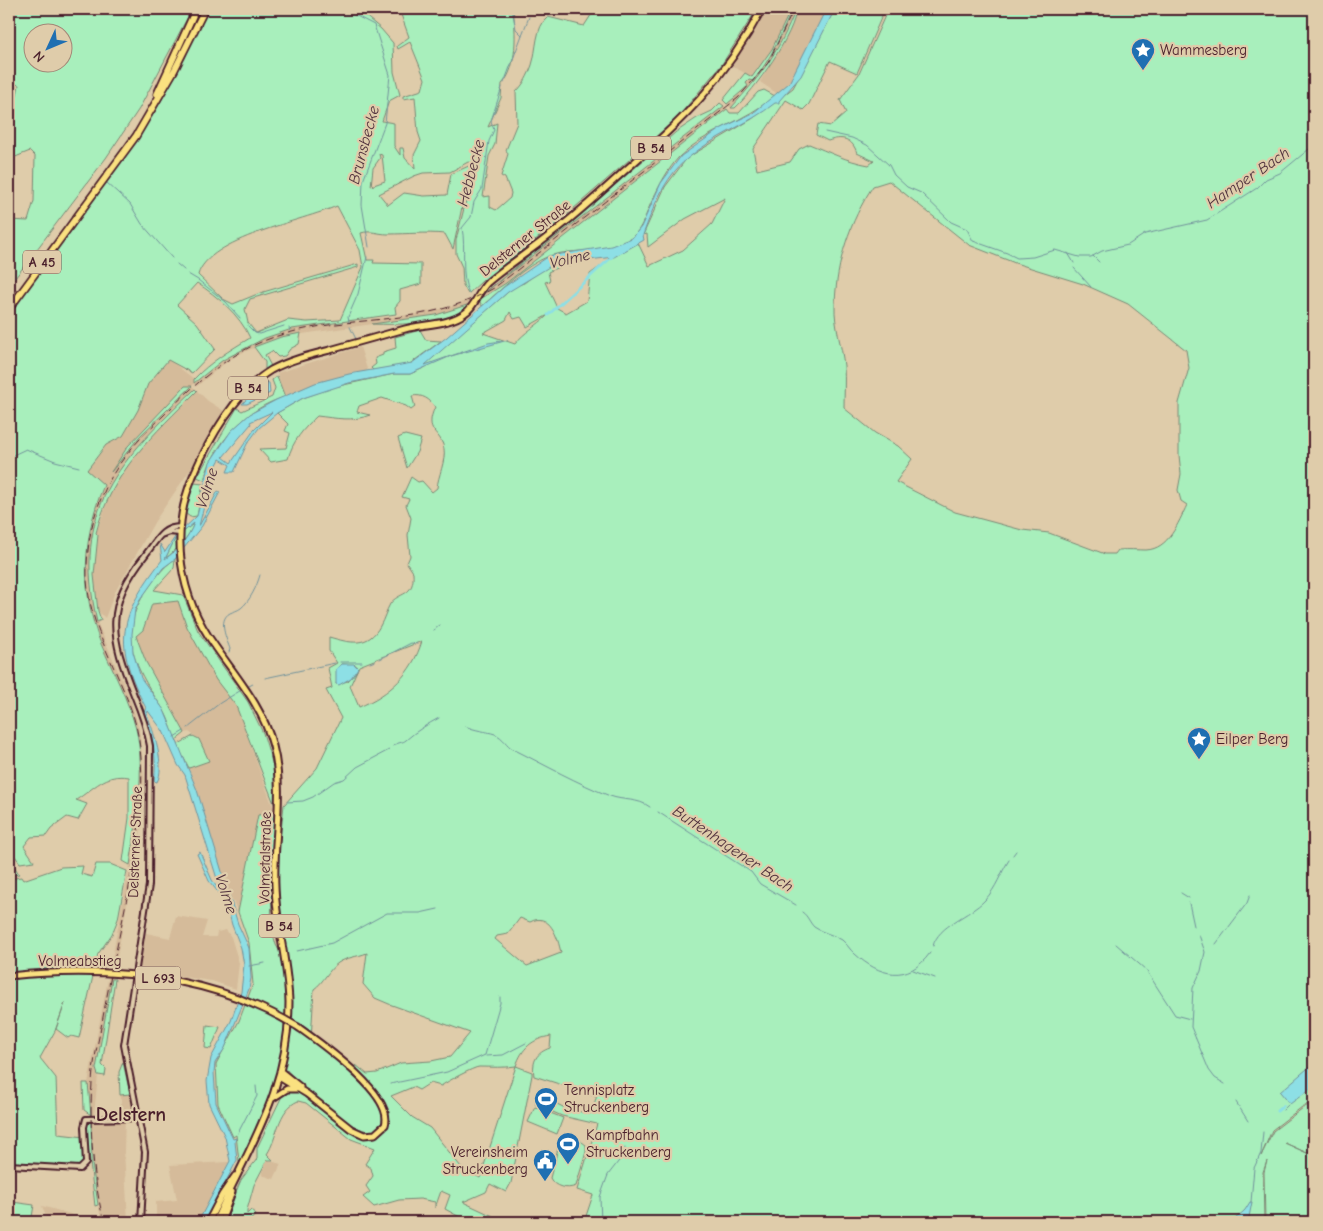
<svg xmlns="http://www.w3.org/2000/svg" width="1323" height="1231" font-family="'Comic Neue',sans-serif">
	<rect width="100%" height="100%" fill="#dfccaa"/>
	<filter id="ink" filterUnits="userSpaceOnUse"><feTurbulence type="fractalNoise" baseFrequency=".02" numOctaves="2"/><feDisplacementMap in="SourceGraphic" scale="10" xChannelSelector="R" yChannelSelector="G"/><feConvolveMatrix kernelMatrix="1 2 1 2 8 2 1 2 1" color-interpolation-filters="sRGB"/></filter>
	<g filter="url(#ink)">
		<path fill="#d5bb9a" d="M765,9H791L772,49L752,77L732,66Z
			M792,9H796L792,20L769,65L731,108L727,104L748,86L746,83L749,80H753L766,63Z
			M797,9H826L794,77L778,94L760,82L783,42Z
			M724,106L727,109L506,283L479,300L483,294Z
			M473,298L470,304L436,315L281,337L239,354L225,363L197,386L194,384L192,386L208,401L224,411L192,467L155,521L115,592L105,618L98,611L94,575L98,535L96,534L111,491L107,489L93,533L90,585L97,622L131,701L139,728L144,778L141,829L96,1069L98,1075L94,1115H91L88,1083L130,865L137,820L139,758L136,729L131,714L100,642L89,603L86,550L93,514L104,486L86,470L106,445L123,436L138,410L148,384L168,359L194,379L195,383L210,369L237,351L265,338L292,329L416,314L450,307Z
			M360,347L368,372L349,374L316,383L285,397L277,373Z
			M178,601L187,627L216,680L236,706L273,807V813L258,815L238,912L224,882L189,768L209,761L199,739L189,732L185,733L181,728L146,662L136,636L143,630L152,604Z
			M176,916L207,921L202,937H216L217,932L226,930L231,937L239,963L236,989L212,981L139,971L146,933L170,938Z
			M123,1062L135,1118H125L124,1150L128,1222H48L42,1206L95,1221L101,1220L92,1163L91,1120L111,1121L122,1118L119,1072Z
			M267,1160L281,1164L274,1179L262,1175Z
			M229,1162L198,1222H156V1202L177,1200L170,1165Z"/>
		<path fill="#a8efbc" stroke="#798774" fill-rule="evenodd" d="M9,9H192L139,109L106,158L9,286V220L28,221L34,201L35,156L30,151L13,158H9V135L19,85L9,82ZM62,32V62H32V32Z
			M207,9H357L381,29L393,43L394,72L400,95L389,101L382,121L394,123V146L400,155V148H403L405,158L415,169L414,155L421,141L418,132L415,97L403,99V96L422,90L425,79L410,42L398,49L397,46L409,37L399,9H513C516,30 518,68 502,84L501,98L488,127L497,123L495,144L489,156L483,197L490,196V207L496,210L510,198L511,193L505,178L501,176L508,154L506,150L517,123L516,92C524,84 528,76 532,65C537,50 535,27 548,17L584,26L595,9H757L722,64L678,117L556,224L482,281L468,294L463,285L462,267L456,254V240L474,169V163L468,162L450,172L423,173L414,176L379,194L388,205L404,193L424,196L447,195L451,174L471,165L453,249L445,234C426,232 408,234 388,234C378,234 371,230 361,233L367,260H374L373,263L421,264V284L400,290V301L395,307L396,314L292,329L265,338L223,360L194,383V379C210,362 230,350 250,338C240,315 217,296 197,283L177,305L197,323L215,349L192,373L168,360L148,384L138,410L123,436L106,445L87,470L104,485C82,537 80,592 101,644C113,672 128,699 136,729C146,767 136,825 130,865L123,861L129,818V777C105,773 95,788 76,800L87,804L78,820L67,817L51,829L46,836L31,837L24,846L34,861L20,863L15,856L11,861L19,874L9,876V315L24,289L155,112L185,58ZM379,154L382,155L385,181L371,186L373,168L380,158ZM337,206L360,250L363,267L340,320L307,322L288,320L256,333L248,323L245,309L250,299L358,267V264L260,293L233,304L223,299L198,275C208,238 303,221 337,206Z
			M791,9H792C782,34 771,59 753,81L749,80L746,83L748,86L727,104L723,100L745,73L752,77L772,49Z
			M796,9C796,32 754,91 735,108H731C762,74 779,52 796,9Z
			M835,9H885L857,73L830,61L809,104L803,110L786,100L753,149L757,170L790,162L799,149L809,144C829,152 846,161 869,165L874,161L857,153C852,138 842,136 828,141L816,135L818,124L831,126L846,113L840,100L859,74L888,9H1314V1101L1302,1107L1272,1130L1261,1156L1273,1131L1303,1108L1314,1102V1144L1307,1153L1285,1143L1307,1153L1314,1145V1222H1265L1264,1172L1267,1161L1263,1172L1264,1222H584L593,1195L577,1190L597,1124L562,1116L535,1104L539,1095L565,1108L590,1114L597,1096L534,1076C532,1061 536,1053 550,1048L551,1036C532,1039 522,1048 516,1066L532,1072V1075L511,1183L506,1192L490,1184L486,1192L463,1202L493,1216L489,1222H469L445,1209L450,1195L441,1191L435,1208V1202L420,1199L399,1200L374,1207L363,1197L370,1192L366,1186L373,1176L371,1168L365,1164L375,1148L351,1139L306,1103L298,1101C277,1110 278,1138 267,1154L273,1160H267L254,1185L247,1210V1214L251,1210L256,1214L249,1222H223L241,1180L257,1159V1148L283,1094L291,1091L299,1093L355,1136L373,1139L388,1127C396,1099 360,1083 356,1065L367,1074L377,1073L401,1063L431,1061L450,1057L470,1033L389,1004L375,998L363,984L367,953C357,957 347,957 338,963C328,970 324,982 314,989L311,1040C329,1054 377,1092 382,1113C383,1118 382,1124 379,1128C363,1146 298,1083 287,1070L279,1077L266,1119L239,1161L236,1135L233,1137L218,1104L216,1064L239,1021L253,984L249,943L238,912L258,815L274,813L271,927L276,945L286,963L278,884L279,848L284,805L317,768L341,718L326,690L332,688L328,668L337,663L329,651V637C350,643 368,648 380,626C384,619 386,611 390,604C399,591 415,598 413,572L407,563L410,556L408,535L411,518L406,505L409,499L402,497L411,477L418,482L422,481L432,492L437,488C438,476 446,461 444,449C441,430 423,433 435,407C430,399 422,394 412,396L415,407L411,410L406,406L382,398L359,406L357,412L370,415C353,422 335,418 317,416C304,428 292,442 288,459L271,462L259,449L286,448L290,433L285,431L288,424L277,413L303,398L334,387L394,374H410L426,367L424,365L431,358L515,286L524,283L544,268L560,262L574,261L570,266L563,265L548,272L550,281L545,282L557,308L566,313L587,301L590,274L620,252L638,243L649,266L683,250L712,224L725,198L685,219L648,247L647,234L643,235L665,187L687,158L752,119L793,88ZM889,181L969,245L1015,263L1083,284L1128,304L1186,350L1189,368L1179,403V455L1181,474L1178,490L1181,501L1187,505C1178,523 1169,549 1146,550C1137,550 1128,549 1118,550L1115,554H1105L1049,533L1022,530L955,512L896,482L912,459L898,446L875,433L844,408C844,394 845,380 844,366C842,345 834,326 835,305C836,263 850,221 873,186ZM510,312L514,319L521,317L527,327L548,315C537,326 524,332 515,344L483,333L506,320ZM422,641C412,674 390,694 359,707L350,686L359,666ZM342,664L356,665L357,671L348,681L336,684ZM520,918L530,922C550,911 558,938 561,953L527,966L495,939L497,936L508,934ZM516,1066L480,1178L461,1167L430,1128L412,1117L391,1096L413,1087L419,1090L430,1083L441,1086C446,1082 474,1067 479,1067C491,1067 504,1068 516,1066Z
			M764,90L775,96C746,121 705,131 679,157C668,169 660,184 653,199C646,212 643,229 631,238C610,254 573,248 549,256C524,266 502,289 482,306L479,300L506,283L727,109L730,113H739L758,92Z
			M720,103L724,106L483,294L599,199L676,132L697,118L712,111Z
			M470,304C454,325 397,325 372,324L436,315Z
			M420,330L426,340L441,341L407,366L373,370L371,368L376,364L375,358L383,355V352L396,348L395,337Z
			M301,333L299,344L290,349L285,356L278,357L272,351L265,355L271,366L265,369V362L254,347L281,337Z
			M277,376L285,397C248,407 214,443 204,480L197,477L237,408L242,411L272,397L275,388L272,380Z
			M185,386H192L140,436L111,472L128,446Z
			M195,389L197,391C154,434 111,472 96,533L98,535L94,575L98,611L101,620L97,622C71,507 119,462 195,389Z
			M405,435L421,439L417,452L407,468L398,438Z
			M194,483L203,484L197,516L190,517L185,513Z
			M194,523C189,538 177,549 165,559L175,539Z
			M175,559L174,568L154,590L183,595L198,631L248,702L263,733L275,772V806L236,706L216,680L187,627L178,601L152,604L143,630L136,636L146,662L185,733L175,741C172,731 169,718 163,709C136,669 115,635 147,590C156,577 163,567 175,559Z
			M193,736L199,739L209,761L189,768L177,745Z
			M96,864H110L127,871L118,919L112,934L98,954L79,1038L71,1036L68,1038L56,1029L65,1003L55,1031L40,1058L56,1078L58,1134L85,1137L86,1163L82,1168H52L9,1163V879L21,877L23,880L61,867L83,866L81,874L92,877Z
			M112,979H115L102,1065L106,1069L105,1076L98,1075L96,1069Z
			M207,1025L220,1027L211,1049L205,1048Z
			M123,1062L130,1094L120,1095L119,1072Z
			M83,1083H88L91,1115L84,1110Z
			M535,1107L563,1118L557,1134L528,1122Z
			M91,1120L92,1163L98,1205L95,1206L86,1126Z
			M574,1136L586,1145V1152L576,1186C567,1190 554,1187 550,1178L560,1141L564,1138Z
			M9,1188H11L12,1202L34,1205L32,1217L48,1222H16L9,1216Z"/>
		<path fill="#8ddfe5" stroke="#72929b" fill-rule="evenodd" d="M826,9H835L801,76L779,101V103H775C748,125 713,136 687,159C664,178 653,208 643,235L644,240L614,257L554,264L508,292L425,365L488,343L508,340L451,356L410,374H394L349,383L303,398L277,413L259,428L247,444L234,472H227L230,465L220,459L212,474L199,526L218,491L220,492L202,526L175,559L163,568L140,600L135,610L132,634L133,652L141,678L164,710L197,790L238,924L249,948L251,978L249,989L225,1048L215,1063L214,1072L216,1103L233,1139L236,1138L235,1142L237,1160L205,1222H198L230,1161L225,1137L209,1104L207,1081L211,1058L231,1021L241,992L244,965L241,948L232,925L226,902L209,881L197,854L200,852L212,880L222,895L185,775L178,765L163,731L148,711L147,714C153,730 166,767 157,782L154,781C158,759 152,733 144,712L146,708C112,643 119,616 162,560L160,544L165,552L175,537L197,516L210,462L231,431L250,414L276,400L315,383L349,374L412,363L447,337L504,287L549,256L611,246L632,238L641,227L661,183L681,156L720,129L753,113L789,83ZM272,412L254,430L231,463L223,457L251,424L250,422ZM194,523C189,537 178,550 165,559L175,539Z
			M264,381L269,383L270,393L247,404H242Z
			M342,664H354L358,668L351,678L339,685L336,684V669Z
			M1314,1063V1086L1290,1104L1280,1092Z
			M1250,1202H1252L1248,1222H1232L1245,1210Z"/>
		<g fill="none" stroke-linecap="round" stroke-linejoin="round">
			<path stroke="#72929b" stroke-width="1" d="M343,9L374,25L390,75L385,123L363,181L362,205L369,247
				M532,13L536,9
				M522,35L529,17
				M504,83L522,35L516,29L512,9
				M825,132L852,138L867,145L889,165L894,175L907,187L921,193L951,222L967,229L973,241L1007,253L1017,258L1033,257L1055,250L1079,257H1091L1102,251L1128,245L1145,234L1207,220L1257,188L1266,179L1280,173L1314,145
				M106,182L130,204L142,224L172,258
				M1068,253L1074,263
				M1093,256L1099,262
				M177,264L184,270
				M1074,268L1091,287
				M188,274L198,280L226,302L240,318
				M469,293C460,278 466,246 462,228L471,217L474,202L482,189L489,141L494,130L491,121L502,87
				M349,322L348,317L358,294L367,257
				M248,326L255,333L259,334L284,326
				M350,327L356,339
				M289,328L290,331
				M9,457L26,449L55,461L79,467
				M434,630L440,625
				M229,652L230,649C227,640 217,620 230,613C234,611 237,611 241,608C250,601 257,586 260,575
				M380,659L411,643L417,644
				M340,662H362
				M370,663L375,661
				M265,678L335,663
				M247,687L253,684
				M465,726C476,731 486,731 495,734C504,738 506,745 513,749C545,765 577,783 610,796C623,801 638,798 650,807
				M188,728L220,703L243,689
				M174,737L184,731
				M393,746C397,742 403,743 406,740C416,731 428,724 439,718
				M287,802L303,801L313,797L334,782L344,779L357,767L389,750
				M658,812L751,872L760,884L796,905
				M1013,855L1016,851
				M1181,893L1189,898
				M1189,903L1194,926
				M802,912C808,916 809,922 814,927C822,933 833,934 842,940C847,944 850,950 855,954C879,976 908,984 930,953
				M1199,935L1205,952L1201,971L1193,988L1191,1027L1209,1070L1215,1078L1225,1084
				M1116,944L1146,970L1175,1015L1190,1019
				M1216,944L1247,903L1250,895
				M933,946C938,925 970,916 985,900C997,887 1000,874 1009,860
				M297,951L332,943L387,913H420L438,909
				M249,966L265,963
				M913,970L935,978
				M486,1056L503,1055L526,1043
				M390,1084L447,1072L485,1055L500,1003V997
				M1236,1102L1248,1121
				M1283,1110L1288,1105
				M238,1133L257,1096L256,1086
				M1251,1202L1254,1168L1261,1153L1263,1132
				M601,1222L600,1197L608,1175L625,1153V1148"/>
			<path stroke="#8ddfe5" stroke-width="3" d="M548,315L615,254
				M1277,1111L1283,1106"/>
			<g stroke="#4a1f2b" stroke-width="8">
				<path id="tertiary" d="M161,535L169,532L179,533
					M9,1165L80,1169L86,1163L84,1127L86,1119L139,1118
					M141,1222L145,1152L124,1045L149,885L150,746C147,728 141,712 134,695C110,635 104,607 146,554C157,540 162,527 180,527"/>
			</g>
			<g stroke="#4a1f2b" stroke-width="9">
				<path id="primary" d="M280,1071L300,1087
					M279,1077L307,1094L351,1129L364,1135L375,1134L385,1125C395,1095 320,1043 298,1027
					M273,1098L287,1089H297
					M208,1222L222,1195L235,1176
					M215,1222C249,1146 289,1090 289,1002C288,963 276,925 275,886C273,840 285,792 273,746C263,707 237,678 215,646C179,596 169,534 193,476C209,439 236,391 271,370C289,360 310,355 330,350C355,343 380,336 405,329C423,324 450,325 465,313C476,306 478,291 488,282C508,265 530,251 550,235C575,216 598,195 621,174C683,120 723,82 762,9
					M221,1222L232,1192"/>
			</g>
			<g stroke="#4a1f2b" stroke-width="9">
				<path id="motorway" d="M157,94L196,9
					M9,309L136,136L174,71L205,9"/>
			</g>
			<use href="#tertiary" stroke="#dfccaa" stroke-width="4"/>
			<use href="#primary" stroke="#fae180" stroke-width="5"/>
			<use href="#motorway" stroke="#fae180" stroke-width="5.5"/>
			<path stroke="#4a1f2b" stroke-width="1" stroke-dasharray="8 4" stroke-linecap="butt" d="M104,1222C93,1180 89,1127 92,1083C93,1061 99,1039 103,1017C115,950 133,882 140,814C143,780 143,744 132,712C117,668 90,628 87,580C86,550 91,519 104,492C117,461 140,438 163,416C200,379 236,346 288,333C360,314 425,327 494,288L738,98L768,63L794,9"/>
			<g stroke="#4a1f2b" stroke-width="9" stroke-linecap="butt">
				<path id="primary-bridge" d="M9,976C108,966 211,974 298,1027"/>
			</g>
			<use href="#primary-bridge" stroke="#fae180" stroke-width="5"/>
		</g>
	</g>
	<defs>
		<g id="sight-pin" transform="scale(1.25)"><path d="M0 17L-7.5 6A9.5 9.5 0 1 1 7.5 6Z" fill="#1f6fb2" stroke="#dfccaa"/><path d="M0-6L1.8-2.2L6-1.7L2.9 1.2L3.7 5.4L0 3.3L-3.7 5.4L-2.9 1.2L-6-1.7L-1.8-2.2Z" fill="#fff"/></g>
		<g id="stadium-pin" transform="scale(1.25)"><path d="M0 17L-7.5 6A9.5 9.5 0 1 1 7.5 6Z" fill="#1f6fb2" stroke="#dfccaa"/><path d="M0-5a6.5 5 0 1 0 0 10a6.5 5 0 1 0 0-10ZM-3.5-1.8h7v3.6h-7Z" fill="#fff"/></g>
		<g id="civic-pin" transform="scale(1.25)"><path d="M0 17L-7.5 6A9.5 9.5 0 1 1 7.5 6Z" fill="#1f6fb2" stroke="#dfccaa"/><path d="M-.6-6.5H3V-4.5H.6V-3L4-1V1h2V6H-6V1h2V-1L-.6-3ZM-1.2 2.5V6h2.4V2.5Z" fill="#fff"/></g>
	</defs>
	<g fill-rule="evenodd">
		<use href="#sight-pin" x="1143" y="50"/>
		<use href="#sight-pin" x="1199" y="739"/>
		<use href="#stadium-pin" x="546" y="1099"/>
		<use href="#stadium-pin" x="568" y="1144"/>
		<use href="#civic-pin" x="545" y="1161"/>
	</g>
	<g text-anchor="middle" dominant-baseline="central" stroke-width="4.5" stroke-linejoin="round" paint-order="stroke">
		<g fill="#dfccaa" stroke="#775351" stroke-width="1">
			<rect x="631" y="136.5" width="40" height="23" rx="4"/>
			<rect x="23" y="250.5" width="38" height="23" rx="4"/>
			<rect x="228" y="376.5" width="40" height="23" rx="4"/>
			<rect x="259" y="914.5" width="40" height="23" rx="4"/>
			<rect x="135.5" y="966.5" width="45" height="23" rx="4"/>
		</g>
		<g font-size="14" font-weight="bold" fill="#4a1f2b">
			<text x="651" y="148">B 54</text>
			<text x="42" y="262">A 45</text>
			<text x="248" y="388">B 54</text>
			<text x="279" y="926">B 54</text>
			<text x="158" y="978">L 693</text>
		</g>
		<g font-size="15" fill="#4a1f2b" stroke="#dfccaa" text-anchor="start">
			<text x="1160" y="50">Wammesberg</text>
			<text x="1216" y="739">Eilper Berg</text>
			<text x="564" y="1090">Tennisplatz<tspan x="564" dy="17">Struckenberg</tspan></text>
			<text x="586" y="1135">Kampfbahn<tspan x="586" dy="17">Struckenberg</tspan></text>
			<text x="528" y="1152" text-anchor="end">Vereinsheim<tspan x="528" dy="17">Struckenberg</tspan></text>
		</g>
		<g font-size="15" fill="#4a1f2b" stroke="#dfccaa">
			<text transform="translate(525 238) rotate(-39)">Delsterner Straße</text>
			<text transform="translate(135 842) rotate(-88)">Delsterner Straße</text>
			<text transform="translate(265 858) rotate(-89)">Volmetalstraße</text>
			<text x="80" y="961">Volmeabstieg</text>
		</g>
		<g font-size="16" font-style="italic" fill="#51323e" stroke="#dfccaa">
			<text transform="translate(364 145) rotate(-75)">Brunsbecke</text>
			<text transform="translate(471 173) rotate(-75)">Hebbecke</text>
			<text transform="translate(1248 178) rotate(-34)">Hamper Bach</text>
			<text transform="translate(570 259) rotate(-13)">Volme</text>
			<text transform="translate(207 488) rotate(-73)">Volme</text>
			<text transform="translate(733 849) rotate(34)">Buttenhagener Bach</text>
			<text transform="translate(226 894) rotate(72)">Volme</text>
		</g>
		<g font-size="20" font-weight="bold" fill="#4a1f2b" stroke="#dfccaa">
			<text x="131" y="1114">Delstern</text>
		</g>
	</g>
	<rect width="1323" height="1231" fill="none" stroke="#dfccaa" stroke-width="30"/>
	<rect x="15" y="15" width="1293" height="1201" fill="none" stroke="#4a1f2b" stroke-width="2" filter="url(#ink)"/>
	<g transform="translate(48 48) rotate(226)"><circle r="24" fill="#dfccaa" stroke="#a38777"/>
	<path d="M0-4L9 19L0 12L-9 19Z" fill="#1f6fb2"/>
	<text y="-8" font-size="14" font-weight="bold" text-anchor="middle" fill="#4a1f2b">N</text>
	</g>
</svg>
